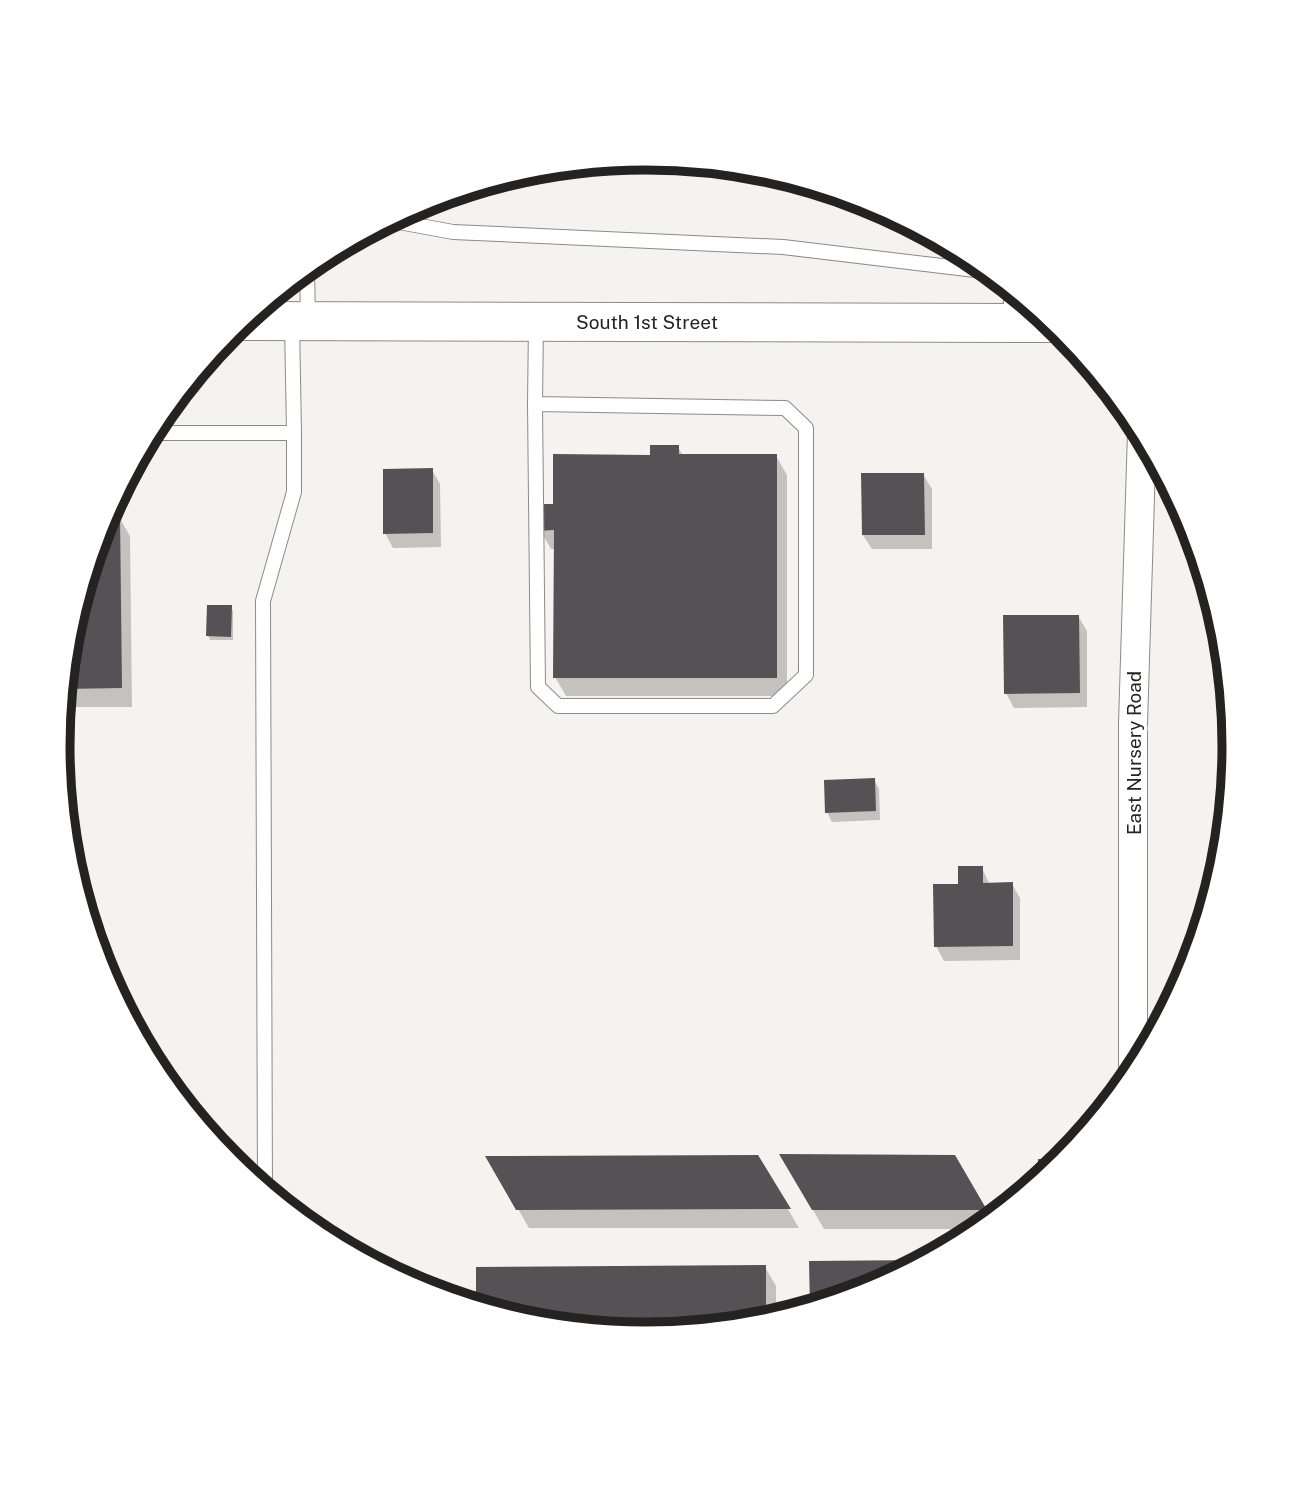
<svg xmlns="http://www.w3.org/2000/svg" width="1292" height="1492" font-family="'Public Sans',sans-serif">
	<rect width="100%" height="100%" fill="#f5f3ef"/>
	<path fill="#0003" d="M678,447L683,456H776L787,475V696H566L555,677V549H551L540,530L555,506L652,456Z
		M432,470L440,484L441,547L393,548L385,533Z
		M923,474L932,489V549H872L863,535V475Z
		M105,517H119L130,536L132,707H62L69,631Z
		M231,607L233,611V640H210L208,635Z
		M1078,616L1087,631V707L1014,708L1006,693Z
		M1226,740H1234V746L1230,789L1227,784Z
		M874,780L879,789L880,820L832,822L827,812Z
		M982,868L990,885L1012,884L1020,898V960L944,961L936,946L960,886Z
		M757,1156L799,1228H529L488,1157Z
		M782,1156L954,1157L991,1220L981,1229H824Z
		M765,1267L776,1286V1318L760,1323L646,1334L531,1323L478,1307V1268Z"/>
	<path fill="#555255" d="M650,445H679V454H777V678H553L554,530L538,531V504H553V454L650,455Z
		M433,468V533L383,534V469Z
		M861,473H924L925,535H862Z
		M106,515H120L122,688L63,689L69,631Z
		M207,605H232L231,637L206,636Z
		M1003,615H1079L1080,693L1004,694Z
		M1224,738H1233L1231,784H1225Z
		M875,778L876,811L825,813L824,780Z
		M958,866H983V883L1013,882V946L934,947L933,884H958Z
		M779,1154L955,1155L987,1210H812Z
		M758,1155L791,1209L516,1210L485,1156Z
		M1038,1159H1064L1038,1181Z
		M925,1260L871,1290L810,1308L809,1261Z
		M766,1265V1321L530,1323L476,1306V1267Z"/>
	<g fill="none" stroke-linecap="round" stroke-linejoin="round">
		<g stroke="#8d8b88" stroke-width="16">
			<path id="lane" d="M388,220L453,232L783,247L992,272
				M307,267L308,320
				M1011,288V321
				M535,404L785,408L806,428V675L773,706H558L538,687L535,404L536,323
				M151,430L161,433H294L292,323
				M265,1191L263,601L294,492V433"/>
		</g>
		<g stroke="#8d8b88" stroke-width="30">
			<path id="street" d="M1133,1075V724L1142,432"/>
		</g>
		<g stroke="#8d8b88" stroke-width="40">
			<path id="secondary" d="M241,321L1053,323"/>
		</g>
		<use href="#lane" stroke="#fff" stroke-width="14"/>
		<use href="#street" stroke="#fff" stroke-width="28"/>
		<use href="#secondary" stroke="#fff" stroke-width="38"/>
	</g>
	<g text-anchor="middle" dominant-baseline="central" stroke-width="7" stroke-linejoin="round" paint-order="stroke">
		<g font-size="19" fill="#242322" stroke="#fff">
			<text x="647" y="322">South 1st Street</text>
			<text transform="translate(1134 753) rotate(-90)">East Nursery Road</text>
		</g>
	</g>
	<path d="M0 0H1292V1492H0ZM70 746a576 576 0 1 1 1152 0a576 576 0 1 1-1152 0Z" fill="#fff" fill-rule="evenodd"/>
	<path fill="none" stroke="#242322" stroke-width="9" d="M70 746a576 576 0 1 1 1152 0a576 576 0 1 1-1152 0Z"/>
</svg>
